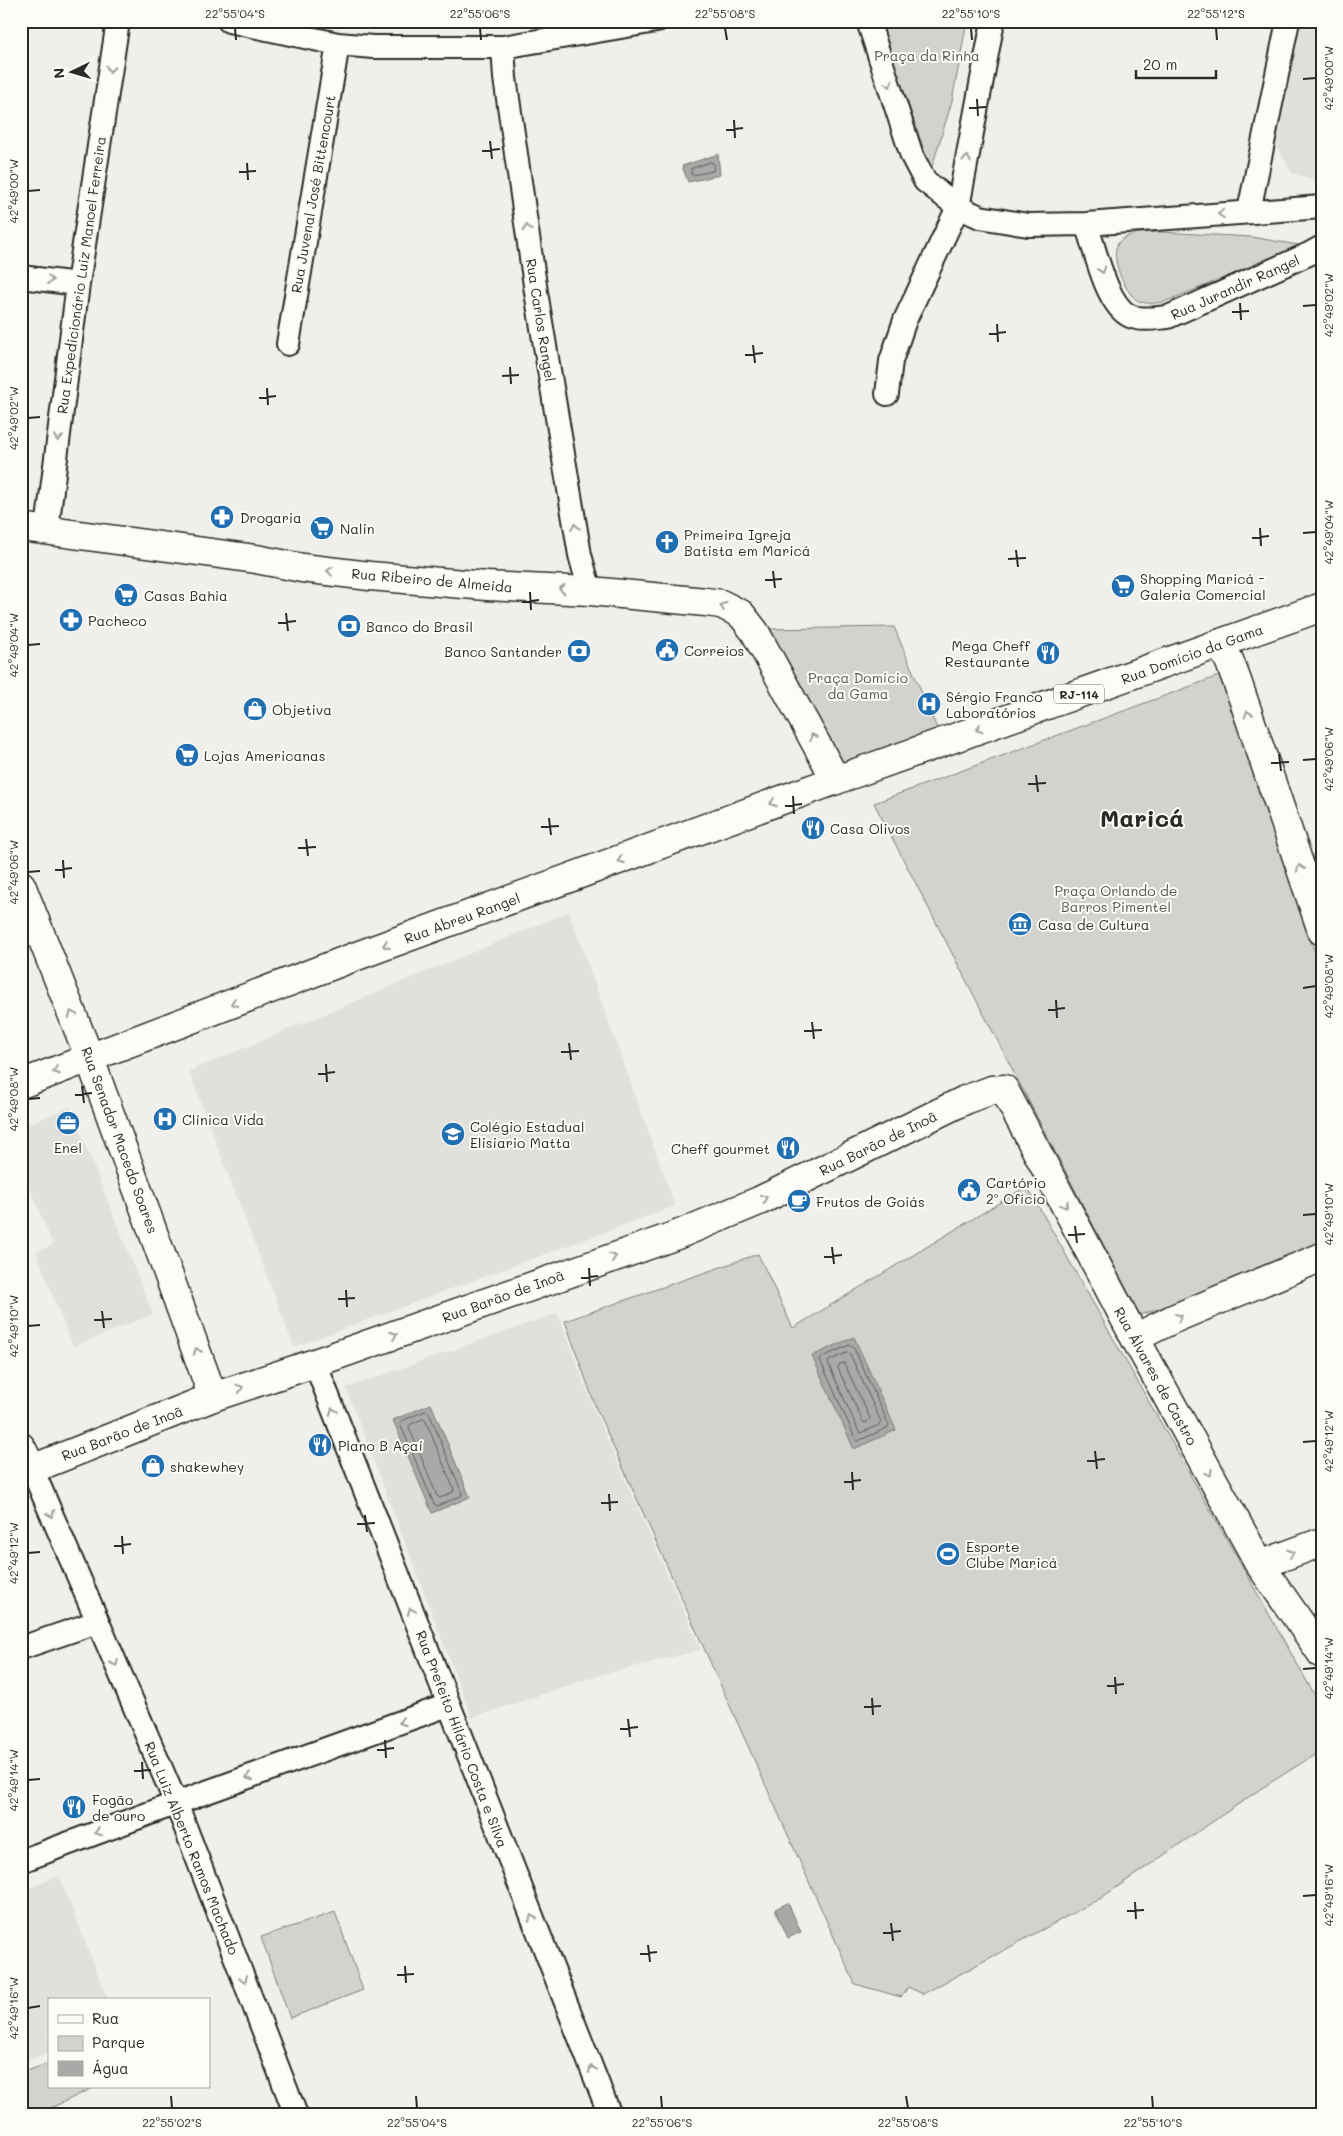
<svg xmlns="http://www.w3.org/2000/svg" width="1343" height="2136" font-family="Mali,sans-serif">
	<rect width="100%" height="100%" fill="#f0efeb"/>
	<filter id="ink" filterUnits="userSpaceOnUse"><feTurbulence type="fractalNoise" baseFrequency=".02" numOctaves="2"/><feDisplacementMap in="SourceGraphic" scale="10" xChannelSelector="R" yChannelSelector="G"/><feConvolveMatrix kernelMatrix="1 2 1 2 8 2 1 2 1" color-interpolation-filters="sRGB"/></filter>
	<g filter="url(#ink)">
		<path fill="#e1e0dc" d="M1296,21L1322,24V182L1292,173L1274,142Z
			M569,912L675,1206L294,1347L189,1071Z
			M70,1107L153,1314L73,1347L36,1252L53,1245L21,1166V1127Z
			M558,1313L594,1409L701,1650L593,1677L472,1718L346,1388Z
			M59,1876L108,2000H49V2052L21,2063V1891Z"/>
		<path fill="#d3d2cf" stroke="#7f7e7d" d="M884,21H967L952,101L931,170L885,38Z
			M1161,232L1251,237L1304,246L1164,302C1155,303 1145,305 1137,300C1125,293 1107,253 1120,241C1131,231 1147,233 1161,232Z
			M894,627L939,733L838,771L768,629Z
			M1221,675L1322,974V1254L1140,1315L874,803Z
			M1027,1186L1322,1708V1750L1259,1790L1101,1898L923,1994L908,1987L901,1997L855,1984L596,1408L565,1321L758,1254L793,1328Z
			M335,1912L363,1990L290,2018L261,1937Z
			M49,2063V2087H95L36,2115H23L21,2110V2073Z"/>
		<path fill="#aaa9a7" stroke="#777775" d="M718,154L720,175L688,182L682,166Z
			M854,1337L896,1430L854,1449L812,1356Z
			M431,1404L470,1497L432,1513L393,1420Z
			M788,1903L801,1932L788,1938L775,1909Z"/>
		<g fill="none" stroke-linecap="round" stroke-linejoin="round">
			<path stroke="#5e5d5d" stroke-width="1" d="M711,162L714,164L713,171L693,175L691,174V169Z
				M850,1345L853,1346L889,1425L887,1428L858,1441L856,1440L820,1360L821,1358Z
				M847,1353L850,1354L881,1422L879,1425L861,1433L859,1432L828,1363L829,1361Z
				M844,1363L870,1418L866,1423L863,1422L838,1368L839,1365Z
				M426,1411L429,1413L462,1493L461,1496L437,1506L434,1504L400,1424L402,1421Z
				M423,1419L426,1421L454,1490L453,1492L440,1498L437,1496L409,1427L410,1425Z"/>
			<g stroke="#2b2b2b" stroke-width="26">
				<path id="street" d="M229,21L338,44L373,47H503L656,21
					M868,21L912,156L925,181L958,207L980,217L1028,225L1086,224L1322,207
					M503,47L505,78L536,292L580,555L590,591
					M1249,211L1288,21
					M1086,224C1095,248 1106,305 1130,316C1142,321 1156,318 1168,317L1311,253L1322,247
					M21,277L78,284
					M288,344L338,44
					M887,394L891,361L905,320L958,207L993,21
					M47,529L78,284L118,21
					M315,1363L610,2115
					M32,1469L176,1803L296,2115
					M21,1648L97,1622
					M21,1861L204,1793L448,1705"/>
			</g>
			<g stroke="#2b2b2b" stroke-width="31">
				<path id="secondary" d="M1219,644L1229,660L1237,681L1322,931
					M21,885L90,1059L213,1397
					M21,1084L354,957L836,780
					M1135,1338L1260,1565L1322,1654
					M1260,1565L1322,1542"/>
			</g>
			<g stroke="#2b2b2b" stroke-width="31">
				<path id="primary" d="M21,527L256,559L302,568L370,576L487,586L590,591L706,602L721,604L741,614L755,632L836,780L1322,607
					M21,1447L32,1469L213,1397L315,1363L677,1235L759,1201L965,1100L992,1090L1004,1089L1135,1338L1173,1319L1322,1257"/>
			</g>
			<use href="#street" stroke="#fdfcf7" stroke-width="22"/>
			<use href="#secondary" stroke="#fdfcf7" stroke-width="28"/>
			<use href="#primary" stroke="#fdfcf7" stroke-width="28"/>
		</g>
		<defs><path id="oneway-chevron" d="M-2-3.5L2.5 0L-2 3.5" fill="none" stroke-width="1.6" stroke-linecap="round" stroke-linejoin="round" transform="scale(1.25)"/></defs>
		<g stroke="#9e9e9b">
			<use href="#oneway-chevron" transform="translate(110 69) rotate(99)"/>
			<use href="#oneway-chevron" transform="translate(889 84) rotate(72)"/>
			<use href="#oneway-chevron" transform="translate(967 159) rotate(-79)"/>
			<use href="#oneway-chevron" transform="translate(1221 214) rotate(176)"/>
			<use href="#oneway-chevron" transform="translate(527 228) rotate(-98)"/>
			<use href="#oneway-chevron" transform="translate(1102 270) rotate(71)"/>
			<use href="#oneway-chevron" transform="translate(50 280) rotate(7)"/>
			<use href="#oneway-chevron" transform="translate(58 438) rotate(97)"/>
			<use href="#oneway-chevron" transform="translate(575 527) rotate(-99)"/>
			<use href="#oneway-chevron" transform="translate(330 571) rotate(-173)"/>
			<use href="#oneway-chevron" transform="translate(562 589) rotate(-177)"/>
			<use href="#oneway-chevron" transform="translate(723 606) rotate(-160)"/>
			<use href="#oneway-chevron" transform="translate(1248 714) rotate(-109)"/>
			<use href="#oneway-chevron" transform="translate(979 729) rotate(160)"/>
			<use href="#oneway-chevron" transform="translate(813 737) rotate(-118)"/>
			<use href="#oneway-chevron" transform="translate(773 803) rotate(160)"/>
			<use href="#oneway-chevron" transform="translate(621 860) rotate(160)"/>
			<use href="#oneway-chevron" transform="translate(1300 868) rotate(-109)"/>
			<use href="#oneway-chevron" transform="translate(386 945) rotate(160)"/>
			<use href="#oneway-chevron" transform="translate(234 1003) rotate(159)"/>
			<use href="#oneway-chevron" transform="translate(72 1014) rotate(-112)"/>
			<use href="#oneway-chevron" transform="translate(56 1071) rotate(160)"/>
			<use href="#oneway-chevron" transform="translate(764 1198) rotate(-25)"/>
			<use href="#oneway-chevron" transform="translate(1065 1205) rotate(62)"/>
			<use href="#oneway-chevron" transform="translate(613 1257) rotate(-19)"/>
			<use href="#oneway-chevron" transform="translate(1179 1317) rotate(-22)"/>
			<use href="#oneway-chevron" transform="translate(394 1335) rotate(-20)"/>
			<use href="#oneway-chevron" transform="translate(197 1351) rotate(-110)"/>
			<use href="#oneway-chevron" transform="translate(240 1388) rotate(-18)"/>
			<use href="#oneway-chevron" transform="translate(333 1411) rotate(-111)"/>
			<use href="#oneway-chevron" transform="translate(1209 1473) rotate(61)"/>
			<use href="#oneway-chevron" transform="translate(51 1514) rotate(67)"/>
			<use href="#oneway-chevron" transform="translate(1291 1553) rotate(-20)"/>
			<use href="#oneway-chevron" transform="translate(411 1611) rotate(-111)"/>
			<use href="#oneway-chevron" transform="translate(115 1663) rotate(66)"/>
			<use href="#oneway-chevron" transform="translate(402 1722) rotate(160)"/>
			<use href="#oneway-chevron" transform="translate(249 1777) rotate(160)"/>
			<use href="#oneway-chevron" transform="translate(98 1832) rotate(159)"/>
			<use href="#oneway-chevron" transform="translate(532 1918) rotate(-112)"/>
			<use href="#oneway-chevron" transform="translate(244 1979) rotate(69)"/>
			<use href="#oneway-chevron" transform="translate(592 2069) rotate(-112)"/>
		</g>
	</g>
	<path fill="none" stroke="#2b2b2b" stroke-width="2" d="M235,28L236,40M480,28L481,40M725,28L727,40M971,28L972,40M1216,28L1217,40M1303,79L1316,78M977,99L978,116M969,108L986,107M734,120L735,138M726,130L743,128M490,141L492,159M482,151L500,149M247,163L248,180M239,172L256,171M28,191L40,190M1240,303L1241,320M1303,306L1316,305M1232,312L1249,311M997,324L998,342M989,334L1006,332M753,345L755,363M745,355L763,353M510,367L511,384M502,376L519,375M267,388L268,405M259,398L276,396M28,418L40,417M1260,528L1261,546M1303,533L1316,532M1252,538L1269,536M1016,550L1018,567M1008,559L1026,558M773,571L775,588M765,580L782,579M530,592L531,610M522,602L539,600M286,613L288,631M278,623L296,621M28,645L40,644M1279,754L1281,771M1303,760L1316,759M1271,763L1289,762M1036,775L1038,792M1028,784L1046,783M793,796L794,814M785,806L802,804M549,818L551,835M541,827L559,826M306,839L308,856M298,848L316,847M63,860L64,878M55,870L72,868M28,872L40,871M1303,988L1316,986M1056,1000L1057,1018M1048,1010L1065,1008M812,1022L814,1039M804,1031L822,1030M569,1043L571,1060M561,1052L579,1051M326,1064L327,1082M318,1074L335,1072M82,1086L84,1103M75,1095L92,1093M28,1099L40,1098M1303,1215L1316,1214M1075,1226L1077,1243M1068,1235L1085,1234M832,1247L834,1264M824,1257L842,1255M589,1268L590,1286M581,1278L598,1276M346,1290L347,1307M338,1299L355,1298M102,1311L104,1328M94,1320L112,1319M28,1326L40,1325M1303,1442L1316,1441M1095,1451L1097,1469M1087,1461L1105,1459M852,1472L853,1490M844,1482L861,1480M609,1494L610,1511M601,1503L618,1502M365,1515L367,1532M357,1524L375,1523M122,1536L123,1554M114,1546L131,1544M28,1553L40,1552M1303,1669L1316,1668M1115,1677L1116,1694M1107,1686L1124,1684M872,1698L873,1715M864,1707L881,1706M628,1719L630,1737M620,1729L638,1727M385,1740L386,1758M377,1750L394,1748M142,1762L143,1779M134,1771L151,1770M28,1780L40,1779M1303,1896L1316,1895M1135,1902L1136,1919M1127,1911L1144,1910M891,1923L893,1941M883,1933L901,1931M648,1945L650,1962M640,1954L657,1952M405,1966L406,1983M397,1975L414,1974M28,2008L40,2006M171,2096L172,2108M416,2096L417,2108M661,2096L662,2108M906,2096L908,2108M1152,2096L1153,2108"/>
	<defs>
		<g id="pharmacy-disc" transform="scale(1.25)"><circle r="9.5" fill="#1f6fb2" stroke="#fdfcf7"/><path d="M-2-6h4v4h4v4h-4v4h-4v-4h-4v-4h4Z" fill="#fff"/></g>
		<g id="supermarket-disc" transform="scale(1.25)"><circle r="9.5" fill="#1f6fb2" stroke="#fdfcf7"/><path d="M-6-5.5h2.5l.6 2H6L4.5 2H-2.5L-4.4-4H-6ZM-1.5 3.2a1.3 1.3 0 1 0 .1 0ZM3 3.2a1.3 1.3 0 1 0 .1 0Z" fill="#fff"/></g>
		<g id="church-disc" transform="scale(1.25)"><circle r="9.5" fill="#1f6fb2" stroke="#fdfcf7"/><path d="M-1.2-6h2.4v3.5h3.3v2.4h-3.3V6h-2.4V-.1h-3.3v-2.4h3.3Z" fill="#fff"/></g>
		<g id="bank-disc" transform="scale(1.25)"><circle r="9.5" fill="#1f6fb2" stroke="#fdfcf7"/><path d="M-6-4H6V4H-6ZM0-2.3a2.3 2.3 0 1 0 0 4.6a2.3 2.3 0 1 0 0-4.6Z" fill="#fff"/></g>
		<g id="civic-disc" transform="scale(1.25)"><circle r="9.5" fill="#1f6fb2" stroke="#fdfcf7"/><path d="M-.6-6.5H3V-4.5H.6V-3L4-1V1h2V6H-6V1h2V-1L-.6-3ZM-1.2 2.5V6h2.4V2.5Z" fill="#fff"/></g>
		<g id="restaurant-disc" transform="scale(1.25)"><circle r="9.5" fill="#1f6fb2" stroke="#fdfcf7"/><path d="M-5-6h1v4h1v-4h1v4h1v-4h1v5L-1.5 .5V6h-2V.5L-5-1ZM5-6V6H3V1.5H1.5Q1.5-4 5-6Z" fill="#fff"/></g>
		<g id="hospital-disc" transform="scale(1.25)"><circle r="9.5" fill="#1f6fb2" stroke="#fdfcf7"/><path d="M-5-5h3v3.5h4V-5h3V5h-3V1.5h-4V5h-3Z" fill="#fff"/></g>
		<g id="shop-disc" transform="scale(1.25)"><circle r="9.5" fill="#1f6fb2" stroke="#fdfcf7"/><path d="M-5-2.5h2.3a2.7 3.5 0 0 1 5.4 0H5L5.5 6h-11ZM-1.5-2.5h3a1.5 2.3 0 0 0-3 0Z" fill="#fff"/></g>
		<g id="museum-disc" transform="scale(1.25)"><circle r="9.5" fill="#1f6fb2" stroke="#fdfcf7"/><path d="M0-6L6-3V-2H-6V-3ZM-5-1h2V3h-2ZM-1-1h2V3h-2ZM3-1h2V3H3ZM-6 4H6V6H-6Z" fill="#fff"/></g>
		<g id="office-disc" transform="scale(1.25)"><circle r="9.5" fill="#1f6fb2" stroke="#fdfcf7"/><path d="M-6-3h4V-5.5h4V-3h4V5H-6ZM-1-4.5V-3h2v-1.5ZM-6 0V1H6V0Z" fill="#fff"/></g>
		<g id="school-disc" transform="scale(1.25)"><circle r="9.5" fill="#1f6fb2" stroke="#fdfcf7"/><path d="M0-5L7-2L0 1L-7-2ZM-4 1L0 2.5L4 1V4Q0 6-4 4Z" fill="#fff"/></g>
		<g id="cafe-disc" transform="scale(1.25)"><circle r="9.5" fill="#1f6fb2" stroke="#fdfcf7"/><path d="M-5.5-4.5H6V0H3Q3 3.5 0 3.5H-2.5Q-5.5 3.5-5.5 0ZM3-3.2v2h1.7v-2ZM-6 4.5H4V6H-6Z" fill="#fff"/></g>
		<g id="stadium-disc" transform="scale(1.25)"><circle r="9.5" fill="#1f6fb2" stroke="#fdfcf7"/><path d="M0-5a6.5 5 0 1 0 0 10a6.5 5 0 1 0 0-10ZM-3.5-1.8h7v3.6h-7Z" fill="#fff"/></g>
	</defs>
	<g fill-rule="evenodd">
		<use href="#pharmacy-disc" x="222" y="517"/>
		<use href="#supermarket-disc" x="322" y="528"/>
		<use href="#church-disc" x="667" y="542"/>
		<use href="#supermarket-disc" x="1123" y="586"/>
		<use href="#supermarket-disc" x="126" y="595"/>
		<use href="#pharmacy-disc" x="71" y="620"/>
		<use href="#bank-disc" x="349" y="626"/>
		<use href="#civic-disc" x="667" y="650"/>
		<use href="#bank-disc" x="579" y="651"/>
		<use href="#restaurant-disc" x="1048" y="653"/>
		<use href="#hospital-disc" x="929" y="704"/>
		<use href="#shop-disc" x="255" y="709"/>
		<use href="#supermarket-disc" x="187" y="755"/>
		<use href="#restaurant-disc" x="813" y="828"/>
		<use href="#museum-disc" x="1020" y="924"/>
		<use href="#hospital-disc" x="165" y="1119"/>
		<use href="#office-disc" x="68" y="1123"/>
		<use href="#school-disc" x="453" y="1134"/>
		<use href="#restaurant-disc" x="788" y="1148"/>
		<use href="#civic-disc" x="969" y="1190"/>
		<use href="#cafe-disc" x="799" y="1201"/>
		<use href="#restaurant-disc" x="320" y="1445"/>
		<use href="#shop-disc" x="153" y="1466"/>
		<use href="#stadium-disc" x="948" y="1554"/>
		<use href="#restaurant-disc" x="74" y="1807"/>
	</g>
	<g text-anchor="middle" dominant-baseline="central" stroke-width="4" stroke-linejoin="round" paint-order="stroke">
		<rect fill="#fdfcf7" stroke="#6a6a68" stroke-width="1" x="1054" y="684.5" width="50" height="19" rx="4"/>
		<g font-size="12" font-weight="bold" fill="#2b2b2b">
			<text x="1079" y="694">RJ-114</text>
		</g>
		<g font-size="14" fill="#555554" stroke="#fdfcf7">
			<text x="927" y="55">Praça da Rinha</text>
			<text x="858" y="677">Praça Domício<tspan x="858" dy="16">da Gama</tspan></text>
			<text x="1116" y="890">Praça Orlando de<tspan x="1116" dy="16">Barros Pimentel</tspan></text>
		</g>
		<g font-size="14" fill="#2b2b2b" stroke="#fdfcf7">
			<text transform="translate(313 194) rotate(-80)">Rua Juvenal José Bittencourt</text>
			<text transform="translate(81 275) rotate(-82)">Rua Expedicionário Luiz Manoel Ferreira</text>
			<text transform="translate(1235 287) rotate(-24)">Rua Jurandir Rangel</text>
			<text transform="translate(541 320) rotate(81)">Rua Carlos Rangel</text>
			<text transform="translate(432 580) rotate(5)">Rua Ribeiro de Almeida</text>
			<text transform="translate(1192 654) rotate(-20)">Rua Domício da Gama</text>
			<text transform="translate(462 918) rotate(-20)">Rua Abreu Rangel</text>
			<text transform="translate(120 1140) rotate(70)">Rua Senador Macedo Soares</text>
			<text transform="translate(878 1143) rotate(-26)">Rua Barão de Inoã</text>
			<text transform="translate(503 1296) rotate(-20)">Rua Barão de Inoã</text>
			<text transform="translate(1156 1376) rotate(61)">Rua Álvares de Castro</text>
			<text transform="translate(122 1433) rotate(-21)">Rua Barão de Inoã</text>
			<text transform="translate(462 1739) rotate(69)">Rua Prefeito Hilário Costa e Silva</text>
			<text transform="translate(192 1848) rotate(68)">Rua Luiz Alberto Ramos Machado</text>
		</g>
		<g font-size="14" fill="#2b2b2b" stroke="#fdfcf7" text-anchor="start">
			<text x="240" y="517">Drogaria</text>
			<text x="340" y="528">Nalin</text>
			<text x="684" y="534">Primeira Igreja<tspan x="684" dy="16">Batista em Maricá</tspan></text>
			<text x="1140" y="578">Shopping Maricá -<tspan x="1140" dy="16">Galeria Comercial</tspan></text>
			<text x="144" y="595">Casas Bahia</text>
			<text x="88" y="620">Pacheco</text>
			<text x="366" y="626">Banco do Brasil</text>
			<text x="1030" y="645" text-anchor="end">Mega Cheff<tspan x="1030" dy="16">Restaurante</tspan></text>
			<text x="684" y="650">Correios</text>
			<text x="562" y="651" text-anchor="end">Banco Santander</text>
			<text x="946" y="696">Sérgio Franco<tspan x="946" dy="16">Laboratórios</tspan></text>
			<text x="272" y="709">Objetiva</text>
			<text x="204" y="755">Lojas Americanas</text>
			<text x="830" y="828">Casa Olivos</text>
			<text x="1038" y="924">Casa de Cultura</text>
			<text x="182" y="1119">Clínica Vida</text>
			<text x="470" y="1126">Colégio Estadual<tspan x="470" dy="16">Elisiario Matta</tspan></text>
			<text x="68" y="1147" text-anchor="middle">Enel</text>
			<text x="770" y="1148" text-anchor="end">Cheff gourmet</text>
			<text x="986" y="1182">Cartório<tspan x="986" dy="16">2º Ofício</tspan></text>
			<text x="816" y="1201">Frutos de Goiás</text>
			<text x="338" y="1445">Plano B Açaí</text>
			<text x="170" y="1466">shakewhey</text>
			<text x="966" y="1546">Esporte<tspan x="966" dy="16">Clube Maricá</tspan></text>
			<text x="92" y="1799">Fogão<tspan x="92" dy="16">de ouro</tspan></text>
		</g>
		<g font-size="24" font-weight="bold" fill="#2b2b2b" stroke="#fdfcf7">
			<text x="1142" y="817">Maricá</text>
		</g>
	</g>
	<rect width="1343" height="2136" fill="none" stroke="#fdfcf7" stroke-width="55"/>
	<rect x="48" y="1998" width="162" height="90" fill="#fdfcf7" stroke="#a9a8a5"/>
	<rect x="58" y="2015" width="25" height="8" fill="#fdfcf7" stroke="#a9a8a5"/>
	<text x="92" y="2024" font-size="15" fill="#2b2b2b">Rua</text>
	<rect x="58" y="2036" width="25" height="15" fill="#d3d2cf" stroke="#a9a8a5"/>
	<text x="92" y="2048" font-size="15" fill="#2b2b2b">Parque</text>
	<rect x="58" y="2061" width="25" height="15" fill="#aaa9a7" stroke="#a9a8a5"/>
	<text x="92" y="2074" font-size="15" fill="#2b2b2b">Água</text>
	<g transform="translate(72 72) rotate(265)" stroke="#fdfcf7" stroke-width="4" paint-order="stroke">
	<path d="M0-4L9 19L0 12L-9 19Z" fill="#2b2b2b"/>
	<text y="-8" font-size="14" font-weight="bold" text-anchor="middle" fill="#2b2b2b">N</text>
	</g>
	<path d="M1136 70v8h80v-8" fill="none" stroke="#2b2b2b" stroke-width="2.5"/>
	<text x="1143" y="70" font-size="15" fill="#2b2b2b" stroke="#fdfcf7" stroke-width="4" paint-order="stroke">20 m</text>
	<rect x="28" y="28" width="1288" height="2080" fill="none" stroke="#2b2b2b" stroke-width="2"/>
	<g font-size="12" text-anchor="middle" fill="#2b2b2b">
		<text x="235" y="18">22°55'04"S</text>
		<text x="480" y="18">22°55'06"S</text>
		<text x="725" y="18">22°55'08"S</text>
		<text x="971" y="18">22°55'10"S</text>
		<text x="1216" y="18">22°55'12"S</text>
		<text transform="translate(1329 78) rotate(-90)" y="4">42°49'00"W</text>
		<text transform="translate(14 191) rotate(-90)" y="4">42°49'00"W</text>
		<text transform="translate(1329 305) rotate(-90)" y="4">42°49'02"W</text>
		<text transform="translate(14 418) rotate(-90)" y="4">42°49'02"W</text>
		<text transform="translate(1329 532) rotate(-90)" y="4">42°49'04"W</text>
		<text transform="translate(14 645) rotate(-90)" y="4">42°49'04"W</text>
		<text transform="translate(1329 759) rotate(-90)" y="4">42°49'06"W</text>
		<text transform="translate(14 872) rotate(-90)" y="4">42°49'06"W</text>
		<text transform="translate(1329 986) rotate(-90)" y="4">42°49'08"W</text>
		<text transform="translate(14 1099) rotate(-90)" y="4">42°49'08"W</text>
		<text transform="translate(1329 1214) rotate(-90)" y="4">42°49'10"W</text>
		<text transform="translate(14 1326) rotate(-90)" y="4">42°49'10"W</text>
		<text transform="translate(1329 1441) rotate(-90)" y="4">42°49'12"W</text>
		<text transform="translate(14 1553) rotate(-90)" y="4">42°49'12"W</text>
		<text transform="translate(1329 1668) rotate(-90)" y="4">42°49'14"W</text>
		<text transform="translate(14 1780) rotate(-90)" y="4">42°49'14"W</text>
		<text transform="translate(1329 1895) rotate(-90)" y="4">42°49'16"W</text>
		<text transform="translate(14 2008) rotate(-90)" y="4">42°49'16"W</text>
		<text x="172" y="2127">22°55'02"S</text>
		<text x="417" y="2127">22°55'04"S</text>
		<text x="662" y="2127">22°55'06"S</text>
		<text x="908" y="2127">22°55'08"S</text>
		<text x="1153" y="2127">22°55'10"S</text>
	</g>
</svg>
